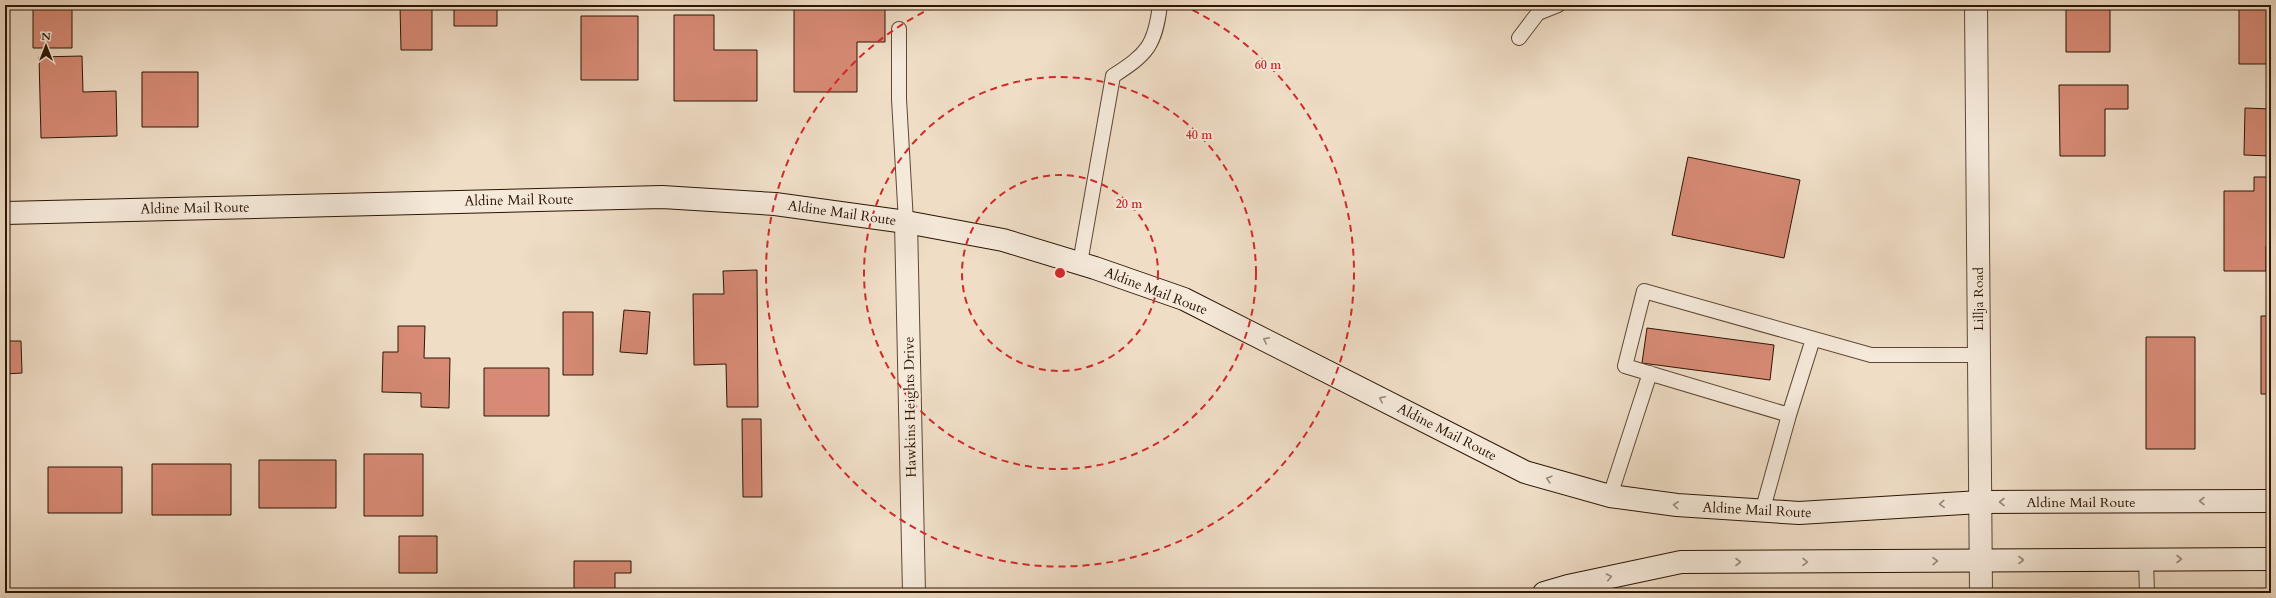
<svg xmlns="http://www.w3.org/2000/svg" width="2276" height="598" font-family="Cardo,serif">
	<rect width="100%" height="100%" fill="#efddc6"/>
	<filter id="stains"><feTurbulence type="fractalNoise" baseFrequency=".005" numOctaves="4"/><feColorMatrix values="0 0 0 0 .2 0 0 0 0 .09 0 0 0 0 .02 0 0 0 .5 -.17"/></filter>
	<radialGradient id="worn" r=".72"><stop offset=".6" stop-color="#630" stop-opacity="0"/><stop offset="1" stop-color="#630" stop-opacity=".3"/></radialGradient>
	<path fill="#d78a75" stroke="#2d1503" d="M33,5H72V48H33Z
		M400,5H432V50H401Z
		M454,5H497V26H454Z
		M794,5H885V42H857V92H794Z
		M2066,5H2110V52H2066Z
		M2239,5H2271V64H2239Z
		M674,15H714V50H757V101H674Z
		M581,16H638V80H581Z
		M82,56L83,92L116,91L117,136L41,138L39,57Z
		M142,72H198V127H142Z
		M2059,85H2128V109H2105V156H2060Z
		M2245,108L2271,109V156L2244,155Z
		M1688,157L1800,180L1784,258L1672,235Z
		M2254,177H2271V246H2266V271H2224V191H2254Z
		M757,270L758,407H727L726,364L694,365L693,294H724L723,271Z
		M624,310L650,312L647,354L620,352Z
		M563,312H593V375H563Z
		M2261,316H2271V394H2261Z
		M398,326H425L424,358H450L449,408L421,407V393L382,392L383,352H398Z
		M1647,328L1774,345L1770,380L1642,363Z
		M2146,337H2195V449H2146Z
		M5,341H21L22,373L5,374Z
		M484,368H549V416H484Z
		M742,419H761L762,497H743Z
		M364,454H423V516H364Z
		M259,460H336V508H259Z
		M152,464H231V515H152Z
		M48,467H122V513H48Z
		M399,536H437V573H399Z
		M574,561H631V573H615V593H574Z"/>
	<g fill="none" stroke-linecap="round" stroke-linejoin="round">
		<g stroke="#5e4734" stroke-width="16">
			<path id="service" d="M899,29V99L906,222
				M1519,38L1538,13L1558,5
				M1080,263L1113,76C1147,54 1155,46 1160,5
				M1813,339L1789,415L1625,366L1644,291L1871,355H1978
				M1610,496L1650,373
				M1762,512L1789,415
				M2146,560L2147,593"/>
		</g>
		<g stroke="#5e4734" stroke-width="24">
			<path id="minor" d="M906,222L914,593"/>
		</g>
		<g stroke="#5e4734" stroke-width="24">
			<path id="tertiary" d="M1976,5L1981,593"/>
		</g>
		<g stroke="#2d1503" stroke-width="24">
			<path id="secondary" d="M5,213L662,197L775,204L906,222L1003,240L1095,268L1184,299L1525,472L1610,496L1677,505L1799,513L1980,502L2271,501
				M1544,593L1568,586L1681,562L2271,559"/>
		</g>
		<use href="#service" stroke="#f5e9da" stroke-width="14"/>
		<use href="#minor" stroke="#f5e9da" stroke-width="22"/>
		<use href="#tertiary" stroke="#f5e9da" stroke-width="22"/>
		<use href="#secondary" stroke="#f5e9da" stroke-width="22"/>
	</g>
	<defs><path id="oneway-chevron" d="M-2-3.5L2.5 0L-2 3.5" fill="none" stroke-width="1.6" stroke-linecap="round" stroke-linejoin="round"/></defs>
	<g stroke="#9b8a79">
		<use href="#oneway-chevron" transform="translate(1266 340) rotate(-154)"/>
		<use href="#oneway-chevron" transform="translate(1382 399) rotate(-153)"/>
		<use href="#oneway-chevron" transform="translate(1549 479) rotate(-164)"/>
		<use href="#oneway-chevron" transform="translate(2202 501) rotate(180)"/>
		<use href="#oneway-chevron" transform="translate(2002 502) rotate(180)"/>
		<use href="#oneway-chevron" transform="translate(1942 504) rotate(177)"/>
		<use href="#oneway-chevron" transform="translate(1676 505) rotate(-174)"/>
		<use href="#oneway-chevron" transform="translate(2179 559)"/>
		<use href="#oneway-chevron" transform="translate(2021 560)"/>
		<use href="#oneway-chevron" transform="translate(1935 561) rotate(-2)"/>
		<use href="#oneway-chevron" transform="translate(1738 562)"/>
		<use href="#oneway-chevron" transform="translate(1805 562) rotate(1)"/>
		<use href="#oneway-chevron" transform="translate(1609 577) rotate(-12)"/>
	</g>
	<g fill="none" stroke="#d62828" stroke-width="2" stroke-dasharray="7 5">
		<circle cx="1060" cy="273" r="98"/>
		<circle cx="1060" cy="273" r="196"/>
		<path d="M1182 5A294 294 0 1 1 938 5"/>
	</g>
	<g text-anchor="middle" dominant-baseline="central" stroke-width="4" stroke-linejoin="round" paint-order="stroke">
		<g font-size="14" fill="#2d1503" stroke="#f5e9da">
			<text transform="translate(519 200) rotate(-1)">Aldine Mail Route</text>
			<text transform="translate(195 208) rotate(-1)">Aldine Mail Route</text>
			<text transform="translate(842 213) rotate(8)">Aldine Mail Route</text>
			<text transform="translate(1156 291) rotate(21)">Aldine Mail Route</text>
			<text transform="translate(1978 299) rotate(-90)">Lillja Road</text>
			<text transform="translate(910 407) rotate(-91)">Hawkins Heights Drive</text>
			<text transform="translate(1447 432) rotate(27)">Aldine Mail Route</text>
			<text x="2081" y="502">Aldine Mail Route</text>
			<text transform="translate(1757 510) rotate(3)">Aldine Mail Route</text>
		</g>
	</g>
	<circle cx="1060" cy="273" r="6" fill="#d62828" stroke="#f5e9da" stroke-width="2"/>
	<g font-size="12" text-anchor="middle" font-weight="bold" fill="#d62828" stroke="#f5e9da" stroke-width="4" stroke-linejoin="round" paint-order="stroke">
		<text x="1268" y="69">60 m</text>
		<text x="1199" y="139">40 m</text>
		<text x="1129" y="208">20 m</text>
	</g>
	<rect width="2276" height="598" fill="none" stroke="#efddc6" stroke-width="20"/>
	<rect x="6" y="6" width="2264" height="586" fill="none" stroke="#2d1503" stroke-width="2"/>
	<rect x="10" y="10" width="2256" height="578" fill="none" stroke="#2d1503"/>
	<g transform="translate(46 46)" stroke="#f5e9da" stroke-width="3" paint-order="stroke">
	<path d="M0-3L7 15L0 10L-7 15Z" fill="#2d1503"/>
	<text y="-6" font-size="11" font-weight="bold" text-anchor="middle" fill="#2d1503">N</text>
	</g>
	<rect width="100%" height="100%" filter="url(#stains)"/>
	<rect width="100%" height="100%" fill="url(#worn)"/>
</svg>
